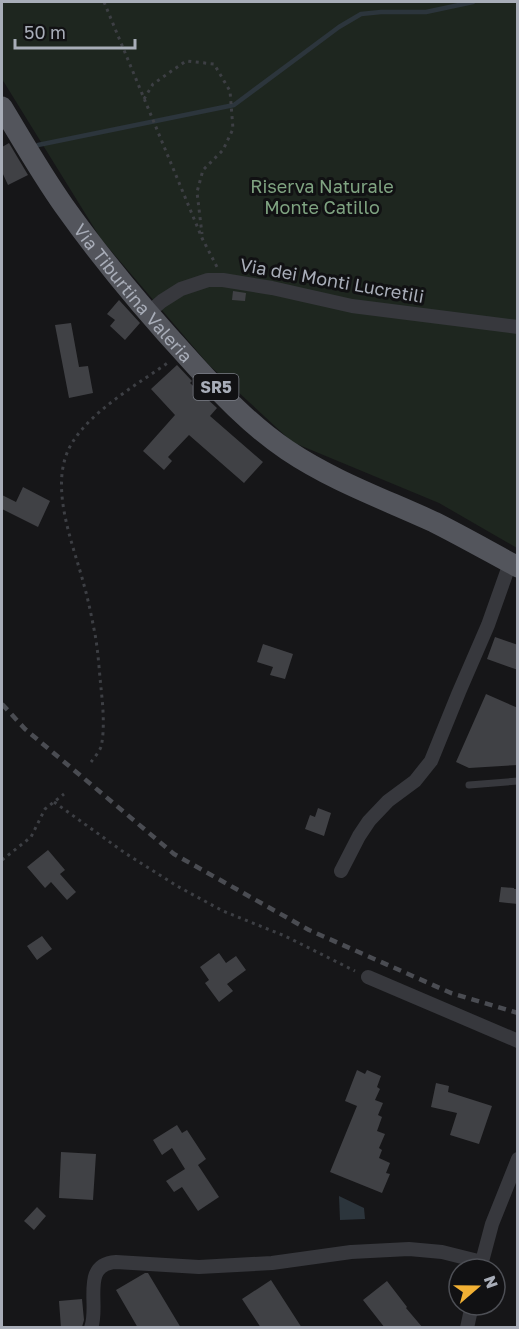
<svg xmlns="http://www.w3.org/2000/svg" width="519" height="1329" font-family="'Golos Text',sans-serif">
	<rect width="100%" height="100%" fill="#161618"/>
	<path fill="#1e261f" d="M2,2H517V548L439,503L292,442L209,365L101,239L2,79Z"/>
	<path fill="#2c353c" d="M339,1196L364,1208L365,1219L340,1220Z"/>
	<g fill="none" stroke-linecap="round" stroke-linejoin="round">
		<path stroke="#2c353c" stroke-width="4.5" d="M38,145L234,105L339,27L361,14L381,12H426L473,2"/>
	</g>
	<path fill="#404145" d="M9,143L28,175L8,185L2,172V147Z
		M233,291L246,293L245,301L232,300Z
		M119,300L140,323L125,340L110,326L115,320L107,314Z
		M71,323L79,367L88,366L93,393L69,398L55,325Z
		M177,365L192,381L190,383L217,408L210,416L263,462L244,483L189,435L168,457L172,461L164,470L143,451L175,415L151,389Z
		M23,487L50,501L38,527L2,509V495L16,502Z
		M495,637L518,645V670L487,659Z
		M263,644L293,654L285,679L270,675L273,667L257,662Z
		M486,694L518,708V765L469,768L456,762Z
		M318,808L331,813L324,836L305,829L310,815L315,817Z
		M48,850L65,870L60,874L76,892L67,900L51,882L45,888L27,867Z
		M501,887L514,888V889H518V904L499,902Z
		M42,936L52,949L37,960L27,946Z
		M219,953L226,963L236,956L246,970L227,984L233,991L219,1002L205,983L209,980L200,967Z
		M357,1070L365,1074L367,1070L381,1076L377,1087L380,1089L375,1100L383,1103L378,1115L382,1117L377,1131L385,1134L379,1148L382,1150L379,1158L390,1163L386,1173L390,1174L382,1193L330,1172L357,1106L345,1101Z
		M436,1083L449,1086L448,1092L492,1106L479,1144L450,1135L457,1113L431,1107Z
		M177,1125L182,1133L187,1130L206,1159L198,1165L219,1197L198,1211L182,1187L174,1192L166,1181L185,1169L172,1148L162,1155L153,1140Z
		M61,1152L96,1154L93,1200L59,1198Z
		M37,1207L46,1216L34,1230L24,1221Z
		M145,1273H148L181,1328H138L116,1290Z
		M271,1280L302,1328H261L242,1299Z
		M387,1281L407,1307L406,1308L423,1328H385L363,1300Z
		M82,1299L84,1320L82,1327L61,1328L59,1301Z"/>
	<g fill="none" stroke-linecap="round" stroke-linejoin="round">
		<path stroke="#3d3f44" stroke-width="3" stroke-dasharray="3 4.5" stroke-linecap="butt" d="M104,2L202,238L217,267
			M144,99L153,84L186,61L214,64L230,91L233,129L223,150L203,170L197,192L202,234
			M91,762C94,758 99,752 101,747C105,730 103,706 101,688C99,669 98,648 94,629C91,614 88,599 84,585C73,543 47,484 72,443C92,410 138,384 169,362
			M54,802L125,853L177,886L223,911L285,936L355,971
			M2,860L31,837L45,809L64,794"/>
		<path stroke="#37383d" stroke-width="7" d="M469,785L518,781"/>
		<path stroke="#37383d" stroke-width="14" d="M148,313L162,301L181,289L208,280H223L272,288L352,306L518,327
			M341,871L359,836L369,821L388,801L415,781L431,761L459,692L488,625L510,563
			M368,977L518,1041
			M480,1269L492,1224L518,1159
			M91,1328C100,1306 80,1264 116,1262L199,1267L272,1263L351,1252L409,1249L442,1252L482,1262
			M467,1328L472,1305"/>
		<path stroke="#53555c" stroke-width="21" id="s1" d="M2,107C22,140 42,175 64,206C103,261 146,312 191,361C220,393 251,426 287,450C333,481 384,499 434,522C462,536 490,552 518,567"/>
		<path stroke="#4a4c52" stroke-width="4.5" stroke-dasharray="8 6" stroke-linecap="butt" d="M2,704L25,729L174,854L309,930L451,993L518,1013"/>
	</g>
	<g text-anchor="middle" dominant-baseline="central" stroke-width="6" stroke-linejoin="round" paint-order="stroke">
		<rect fill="#111113" stroke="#7b7e86" stroke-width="1.5" x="193.5" y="374" width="45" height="26" rx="4.5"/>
		<g font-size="16" font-weight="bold" fill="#a8adb8">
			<text x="216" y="387">SR5</text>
		</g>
		<g font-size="18" fill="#7fa381" stroke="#111113">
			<text x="322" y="186">Riserva Naturale<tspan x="322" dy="21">Monte Catillo</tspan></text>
		</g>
		<g font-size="18" fill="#a8adb8" stroke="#111113">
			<text transform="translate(332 280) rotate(10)">Via dei Monti Lucretili</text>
			<text stroke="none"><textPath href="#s1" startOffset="228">Via Tiburtina Valeria</textPath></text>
		</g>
	</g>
	<rect width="519" height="1329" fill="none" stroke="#a8adb8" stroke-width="6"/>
	<g transform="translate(477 1287) rotate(70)"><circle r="28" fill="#111113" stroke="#4d4f55" stroke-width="1.5"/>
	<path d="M0-4.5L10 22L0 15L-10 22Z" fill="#f2b134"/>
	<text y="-9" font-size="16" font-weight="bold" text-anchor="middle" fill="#a8adb8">N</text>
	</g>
	<path d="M15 39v9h120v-9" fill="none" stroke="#a8adb8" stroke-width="3"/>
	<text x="24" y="39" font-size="18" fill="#a8adb8" stroke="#111113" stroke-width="4.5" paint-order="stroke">50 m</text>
</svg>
